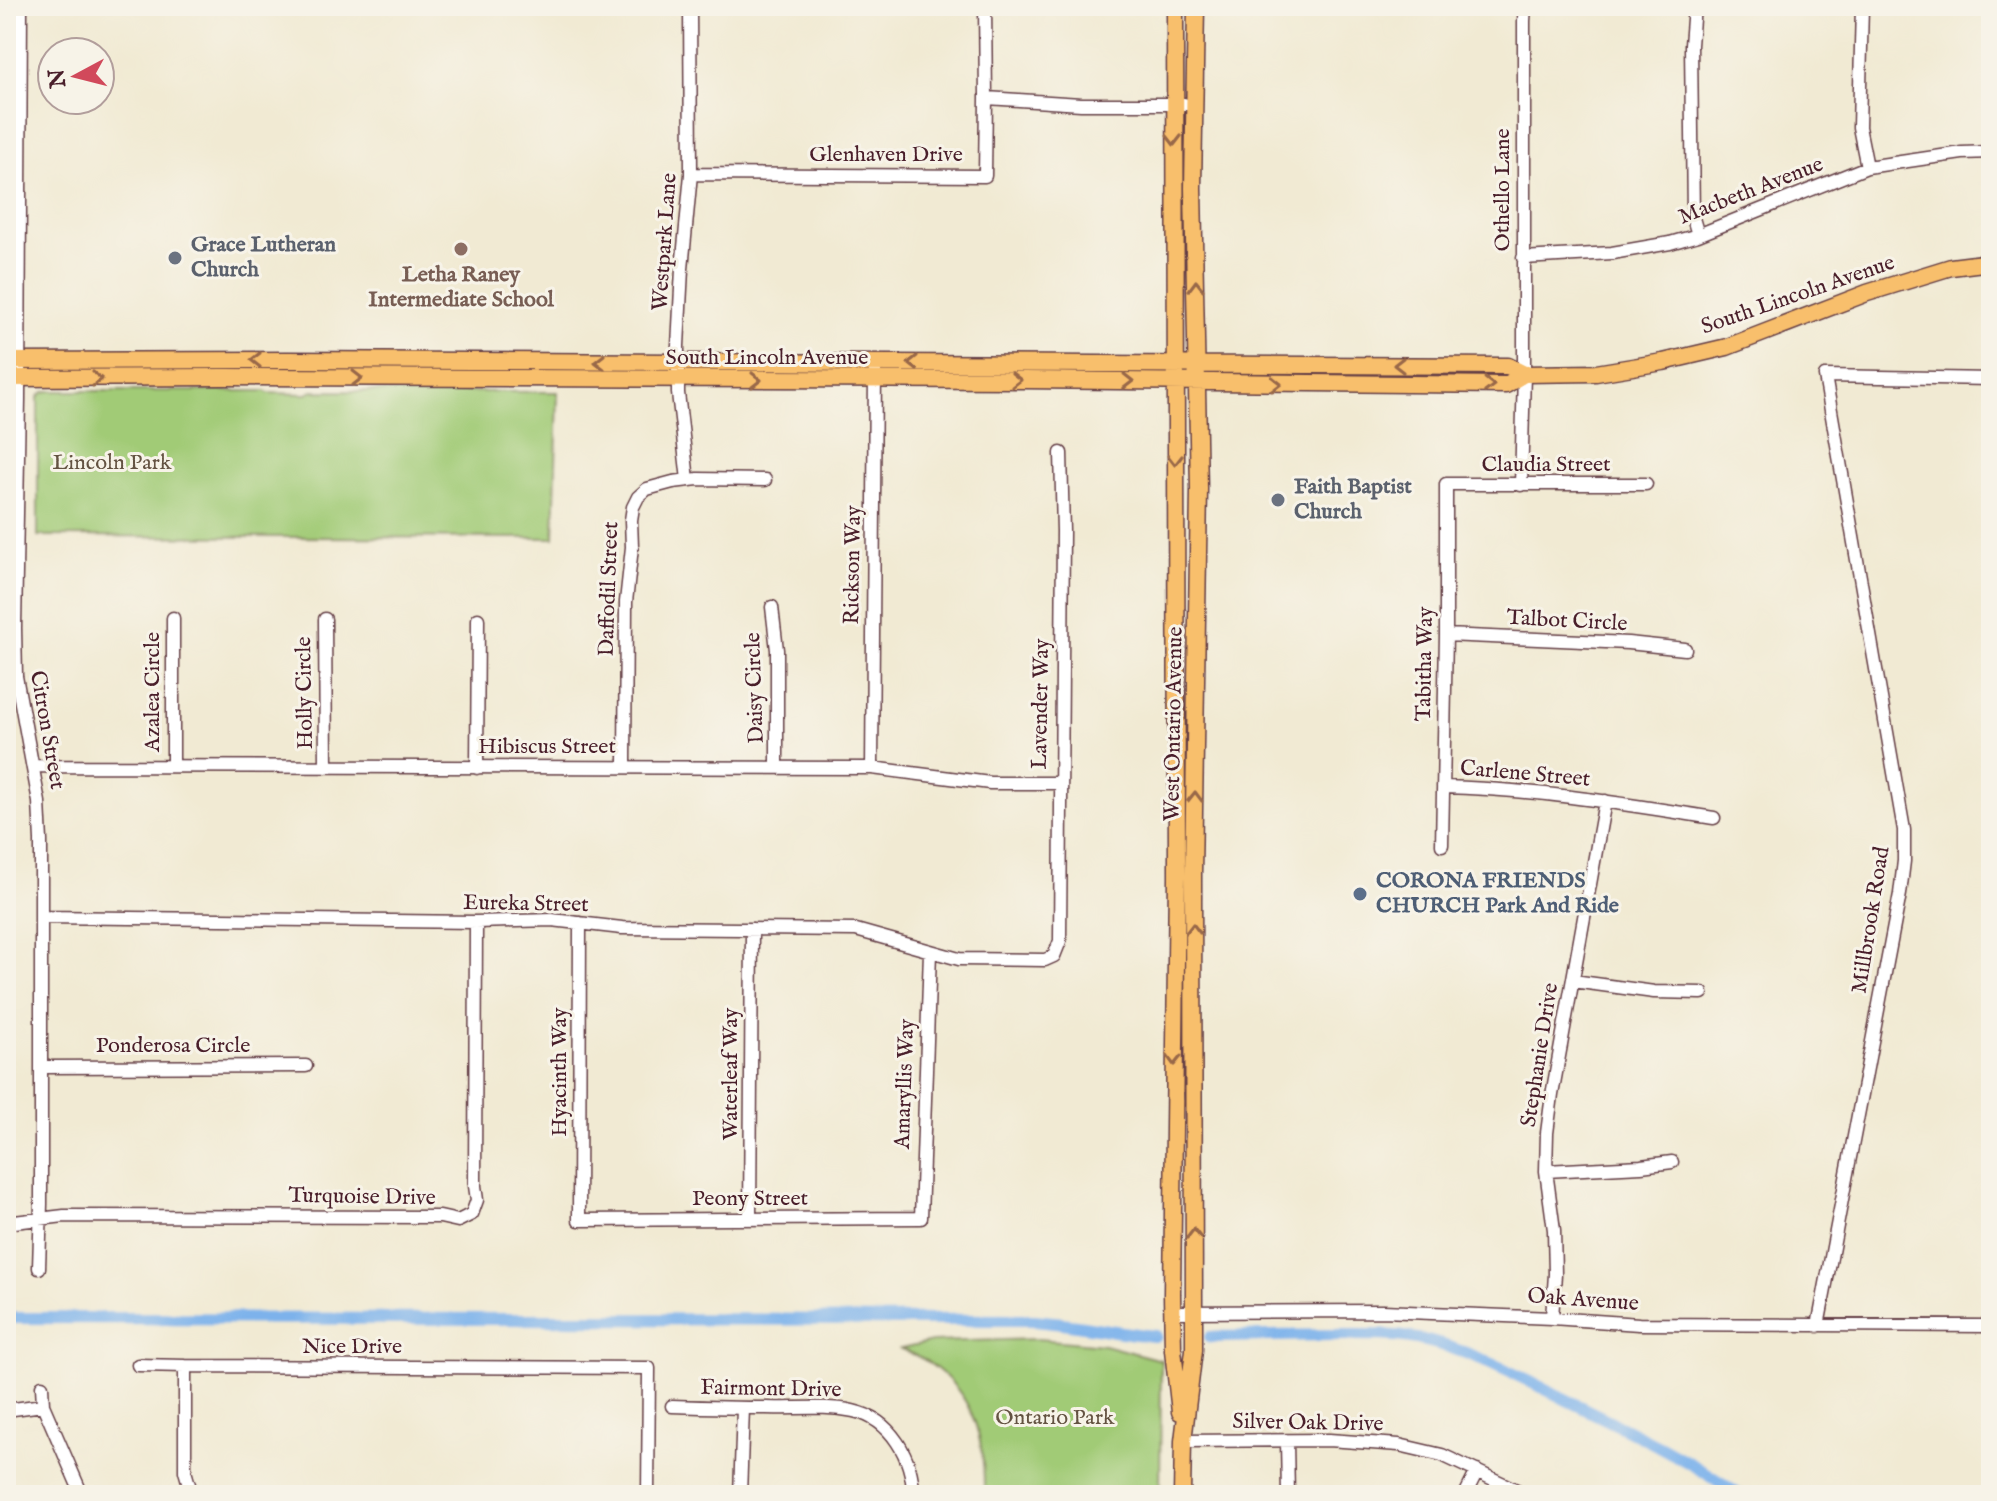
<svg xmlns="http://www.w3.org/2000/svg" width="1997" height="1501" font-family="'IM FELL English',serif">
	<rect width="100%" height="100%" fill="#f7f3e8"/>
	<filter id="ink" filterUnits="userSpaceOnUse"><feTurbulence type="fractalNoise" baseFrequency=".0125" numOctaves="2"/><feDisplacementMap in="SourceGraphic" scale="16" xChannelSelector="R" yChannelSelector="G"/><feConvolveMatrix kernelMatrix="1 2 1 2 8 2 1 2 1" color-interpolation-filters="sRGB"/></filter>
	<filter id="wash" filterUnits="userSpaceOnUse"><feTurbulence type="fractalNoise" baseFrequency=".006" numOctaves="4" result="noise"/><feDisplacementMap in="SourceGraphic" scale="32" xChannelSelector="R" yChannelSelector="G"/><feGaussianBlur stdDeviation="1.8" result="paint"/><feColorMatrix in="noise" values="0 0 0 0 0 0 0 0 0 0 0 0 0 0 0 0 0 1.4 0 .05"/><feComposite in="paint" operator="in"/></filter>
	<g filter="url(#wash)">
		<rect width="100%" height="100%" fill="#f1ead3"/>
		<path fill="#a1cb76" stroke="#767550" stroke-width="2" d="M105,391H265L268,393L307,394L312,391L558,392L554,538L38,536V397L42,393L47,391Z
			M1038,1339L1104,1345L1161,1360L1160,1495H984C985,1442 976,1395 929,1363C921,1357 911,1353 901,1349L932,1342Z"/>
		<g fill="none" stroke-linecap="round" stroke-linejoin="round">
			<path stroke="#7db2eb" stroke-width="12" d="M6,1318L1031,1320C1073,1322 1114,1333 1156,1336
				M1210,1337C1251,1336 1291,1336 1332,1335C1360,1335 1389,1334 1417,1339C1469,1349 1516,1375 1563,1398C1624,1428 1684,1456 1739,1495"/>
		</g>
	</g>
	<g filter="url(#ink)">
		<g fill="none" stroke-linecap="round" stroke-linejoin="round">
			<g stroke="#633d44" stroke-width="15">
				<path id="minor" d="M21,6L19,399L15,628L16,676L39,802L41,841V1204L39,1268
					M985,6L986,98
					M1694,6L1691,45L1693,218L1698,235
					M1862,6L1859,127L1867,167
					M691,174L985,176L986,98L1081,104H1184
					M1523,258L1612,253L1670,243L1698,235L1867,167L1962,153L1991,152
					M688,480L678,393V346L682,269L691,174L690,6
					M1521,485L1524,374V21L1525,6
					M772,607L777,650V767
					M173,618V766
					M325,619L326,767
					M1446,635L1628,643L1685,649
					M33,766L872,768L990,783H1060
					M625,766L626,602L632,547L631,520L633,507L638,497L647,489L673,482L698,479L765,480
					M477,768L478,619
					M872,768L875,371
					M1443,787C1534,789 1624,804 1714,818
					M1442,845L1446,635V484H1646
					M41,917L476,922L552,920L622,928L856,930L959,959L1045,960L1054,956L1060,941L1063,531L1061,453
					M580,923L579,1220L921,1218L930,952
					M1573,981L1654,992L1702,993
					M41,1067L306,1066
					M1546,1171L1641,1166L1672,1162
					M750,1219L752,929
					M6,1223L64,1216L440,1217L458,1221L472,1214L477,1200L475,1186L476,922
					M1172,1312L1383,1311L1552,1318L1639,1324L1991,1326
					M1552,1318L1555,1274L1554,1230L1546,1171L1547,1133L1552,1095L1605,801
					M1818,1326L1900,894L1904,861V830L1825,376L1991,379
					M138,1365L185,1366
					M42,1386L43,1405L82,1495
					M672,1406C703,1407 734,1408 766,1408C794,1409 825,1405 853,1411C891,1419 913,1458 913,1495
					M6,1410L43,1405
					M1183,1441L1329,1440L1399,1445L1442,1455L1527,1495
					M1287,1441L1288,1495
					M192,1495L185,1471V1366L649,1368L648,1495
					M740,1495L743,1408
					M1465,1495L1477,1471"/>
			</g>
			<g stroke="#633d44" stroke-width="19">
				<path id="major" d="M1175,6L1177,876L1172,1294L1173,1350L1180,1412
					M6,361L287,360L1508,366L1524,374L1596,373L1663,362L1727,347L1867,293L1951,267L1991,262
					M6,378L226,377L1024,380L1506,385L1524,374
					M1182,1495L1183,1441L1194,1350V1312L1193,875L1199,489L1193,188L1196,6"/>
			</g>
			<use href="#minor" stroke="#fff" stroke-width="12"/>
			<use href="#major" stroke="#f8bf6c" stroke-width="16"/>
		</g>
		<defs><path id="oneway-chevron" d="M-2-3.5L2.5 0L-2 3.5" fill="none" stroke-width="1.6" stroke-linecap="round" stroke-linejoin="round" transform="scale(2)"/></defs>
		<g stroke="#986748">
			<use href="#oneway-chevron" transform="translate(1174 140) rotate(90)"/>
			<use href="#oneway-chevron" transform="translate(1196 286) rotate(-91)"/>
			<use href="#oneway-chevron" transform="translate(256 360) rotate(-180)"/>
			<use href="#oneway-chevron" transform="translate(600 362) rotate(-180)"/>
			<use href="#oneway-chevron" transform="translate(913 363) rotate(180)"/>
			<use href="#oneway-chevron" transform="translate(1399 365) rotate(-180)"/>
			<use href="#oneway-chevron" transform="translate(357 378)"/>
			<use href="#oneway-chevron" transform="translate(97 379)"/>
			<use href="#oneway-chevron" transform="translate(756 380)"/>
			<use href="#oneway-chevron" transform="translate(1016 380)"/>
			<use href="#oneway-chevron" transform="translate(1128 381) rotate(1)"/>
			<use href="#oneway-chevron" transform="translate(1276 384) rotate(1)"/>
			<use href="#oneway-chevron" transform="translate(1489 385) rotate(1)"/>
			<use href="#oneway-chevron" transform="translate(1175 460) rotate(90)"/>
			<use href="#oneway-chevron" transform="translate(1195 797) rotate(-89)"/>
			<use href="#oneway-chevron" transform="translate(1193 929) rotate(-90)"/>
			<use href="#oneway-chevron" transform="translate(1174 1060) rotate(91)"/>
			<use href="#oneway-chevron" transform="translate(1194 1234) rotate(-90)"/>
		</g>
	</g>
	<circle fill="#8d6e63" stroke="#f7f3e8" stroke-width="3" cx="461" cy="249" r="8"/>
	<g fill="#6b7280" stroke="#f7f3e8" stroke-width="3">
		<circle cx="175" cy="258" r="8"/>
		<circle cx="1278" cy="500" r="8"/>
	</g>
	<circle fill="#5c6f8a" stroke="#f7f3e8" stroke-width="3" cx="1360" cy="894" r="8"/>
	<g text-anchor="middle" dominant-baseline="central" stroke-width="6" stroke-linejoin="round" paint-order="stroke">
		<g font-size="22" fill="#4a1f2b" stroke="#f7f3e8">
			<text x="886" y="155">Glenhaven Drive</text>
			<text transform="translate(1503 190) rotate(-90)">Othello Lane</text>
			<text transform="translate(1751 191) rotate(-21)">Macbeth Avenue</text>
			<text transform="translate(665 242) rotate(-86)">Westpark Lane</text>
			<text transform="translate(1798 295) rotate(-19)">South Lincoln Avenue</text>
			<text x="767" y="358">South Lincoln Avenue</text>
			<text x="1546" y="465">Claudia Street</text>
			<text transform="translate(853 565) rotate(-89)">Rickson Way</text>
			<text transform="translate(609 589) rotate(-88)">Daffodil Street</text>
			<text transform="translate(1567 621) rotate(3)">Talbot Circle</text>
			<text transform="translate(1425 664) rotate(-89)">Tabitha Way</text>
			<text transform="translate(755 688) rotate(-92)">Daisy Circle</text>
			<text transform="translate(153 692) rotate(-90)">Azalea Circle</text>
			<text transform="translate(305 693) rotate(-91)">Holly Circle</text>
			<text transform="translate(1041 704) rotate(-89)">Lavender Way</text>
			<text transform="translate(1174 724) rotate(-89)">West Ontario Avenue</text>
			<text transform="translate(47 730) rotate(80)">Citron Street</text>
			<text x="547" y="747">Hibiscus Street</text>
			<text transform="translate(1525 774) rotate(5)">Carlene Street</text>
			<text transform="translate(526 904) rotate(1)">Eureka Street</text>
			<text transform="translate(1871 920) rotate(-81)">Millbrook Road</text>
			<text x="173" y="1046">Ponderosa Circle</text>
			<text transform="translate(1540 1055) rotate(-81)">Stephanie Drive</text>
			<text transform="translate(560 1072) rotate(-90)">Hyacinth Way</text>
			<text transform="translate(731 1074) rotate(-90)">Waterleaf Way</text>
			<text transform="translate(905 1084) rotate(-88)">Amaryllis Way</text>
			<text transform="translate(362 1197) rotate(1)">Turquoise Drive</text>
			<text x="750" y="1199">Peony Street</text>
			<text transform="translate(1583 1300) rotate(4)">Oak Avenue</text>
			<text x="352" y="1347">Nice Drive</text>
			<text transform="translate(771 1389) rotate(1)">Fairmont Drive</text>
			<text transform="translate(1308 1423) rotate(1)">Silver Oak Drive</text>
		</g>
		<g font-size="22" font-weight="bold" fill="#5b616d" stroke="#f7f3e8" text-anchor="start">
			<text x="191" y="245">Grace Lutheran<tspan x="191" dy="25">Church</tspan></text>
			<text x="1294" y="487">Faith Baptist<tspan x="1294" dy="25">Church</tspan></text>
		</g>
		<g font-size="22" font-weight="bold" fill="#785e54" stroke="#f7f3e8">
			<text x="461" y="275">Letha Raney<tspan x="461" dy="25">Intermediate School</tspan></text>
		</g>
		<g font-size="22" fill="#645342" stroke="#f7f3e8">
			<text x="112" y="463">Lincoln Park</text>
			<text x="1055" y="1418">Ontario Park</text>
		</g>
		<g font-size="22" font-weight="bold" fill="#4e5e75" stroke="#f7f3e8" text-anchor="start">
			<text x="1376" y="881">CORONA FRIENDS<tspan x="1376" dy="25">CHURCH Park And Ride</tspan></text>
		</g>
	</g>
	<rect width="1997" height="1501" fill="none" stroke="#f7f3e8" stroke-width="32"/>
	<g transform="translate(76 76) rotate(263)"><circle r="38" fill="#f7f3e8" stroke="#b29e9c" stroke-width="2"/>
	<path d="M0-6L14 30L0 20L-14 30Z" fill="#d1495b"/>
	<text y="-12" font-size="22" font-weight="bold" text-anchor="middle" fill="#4a1f2b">N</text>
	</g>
</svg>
